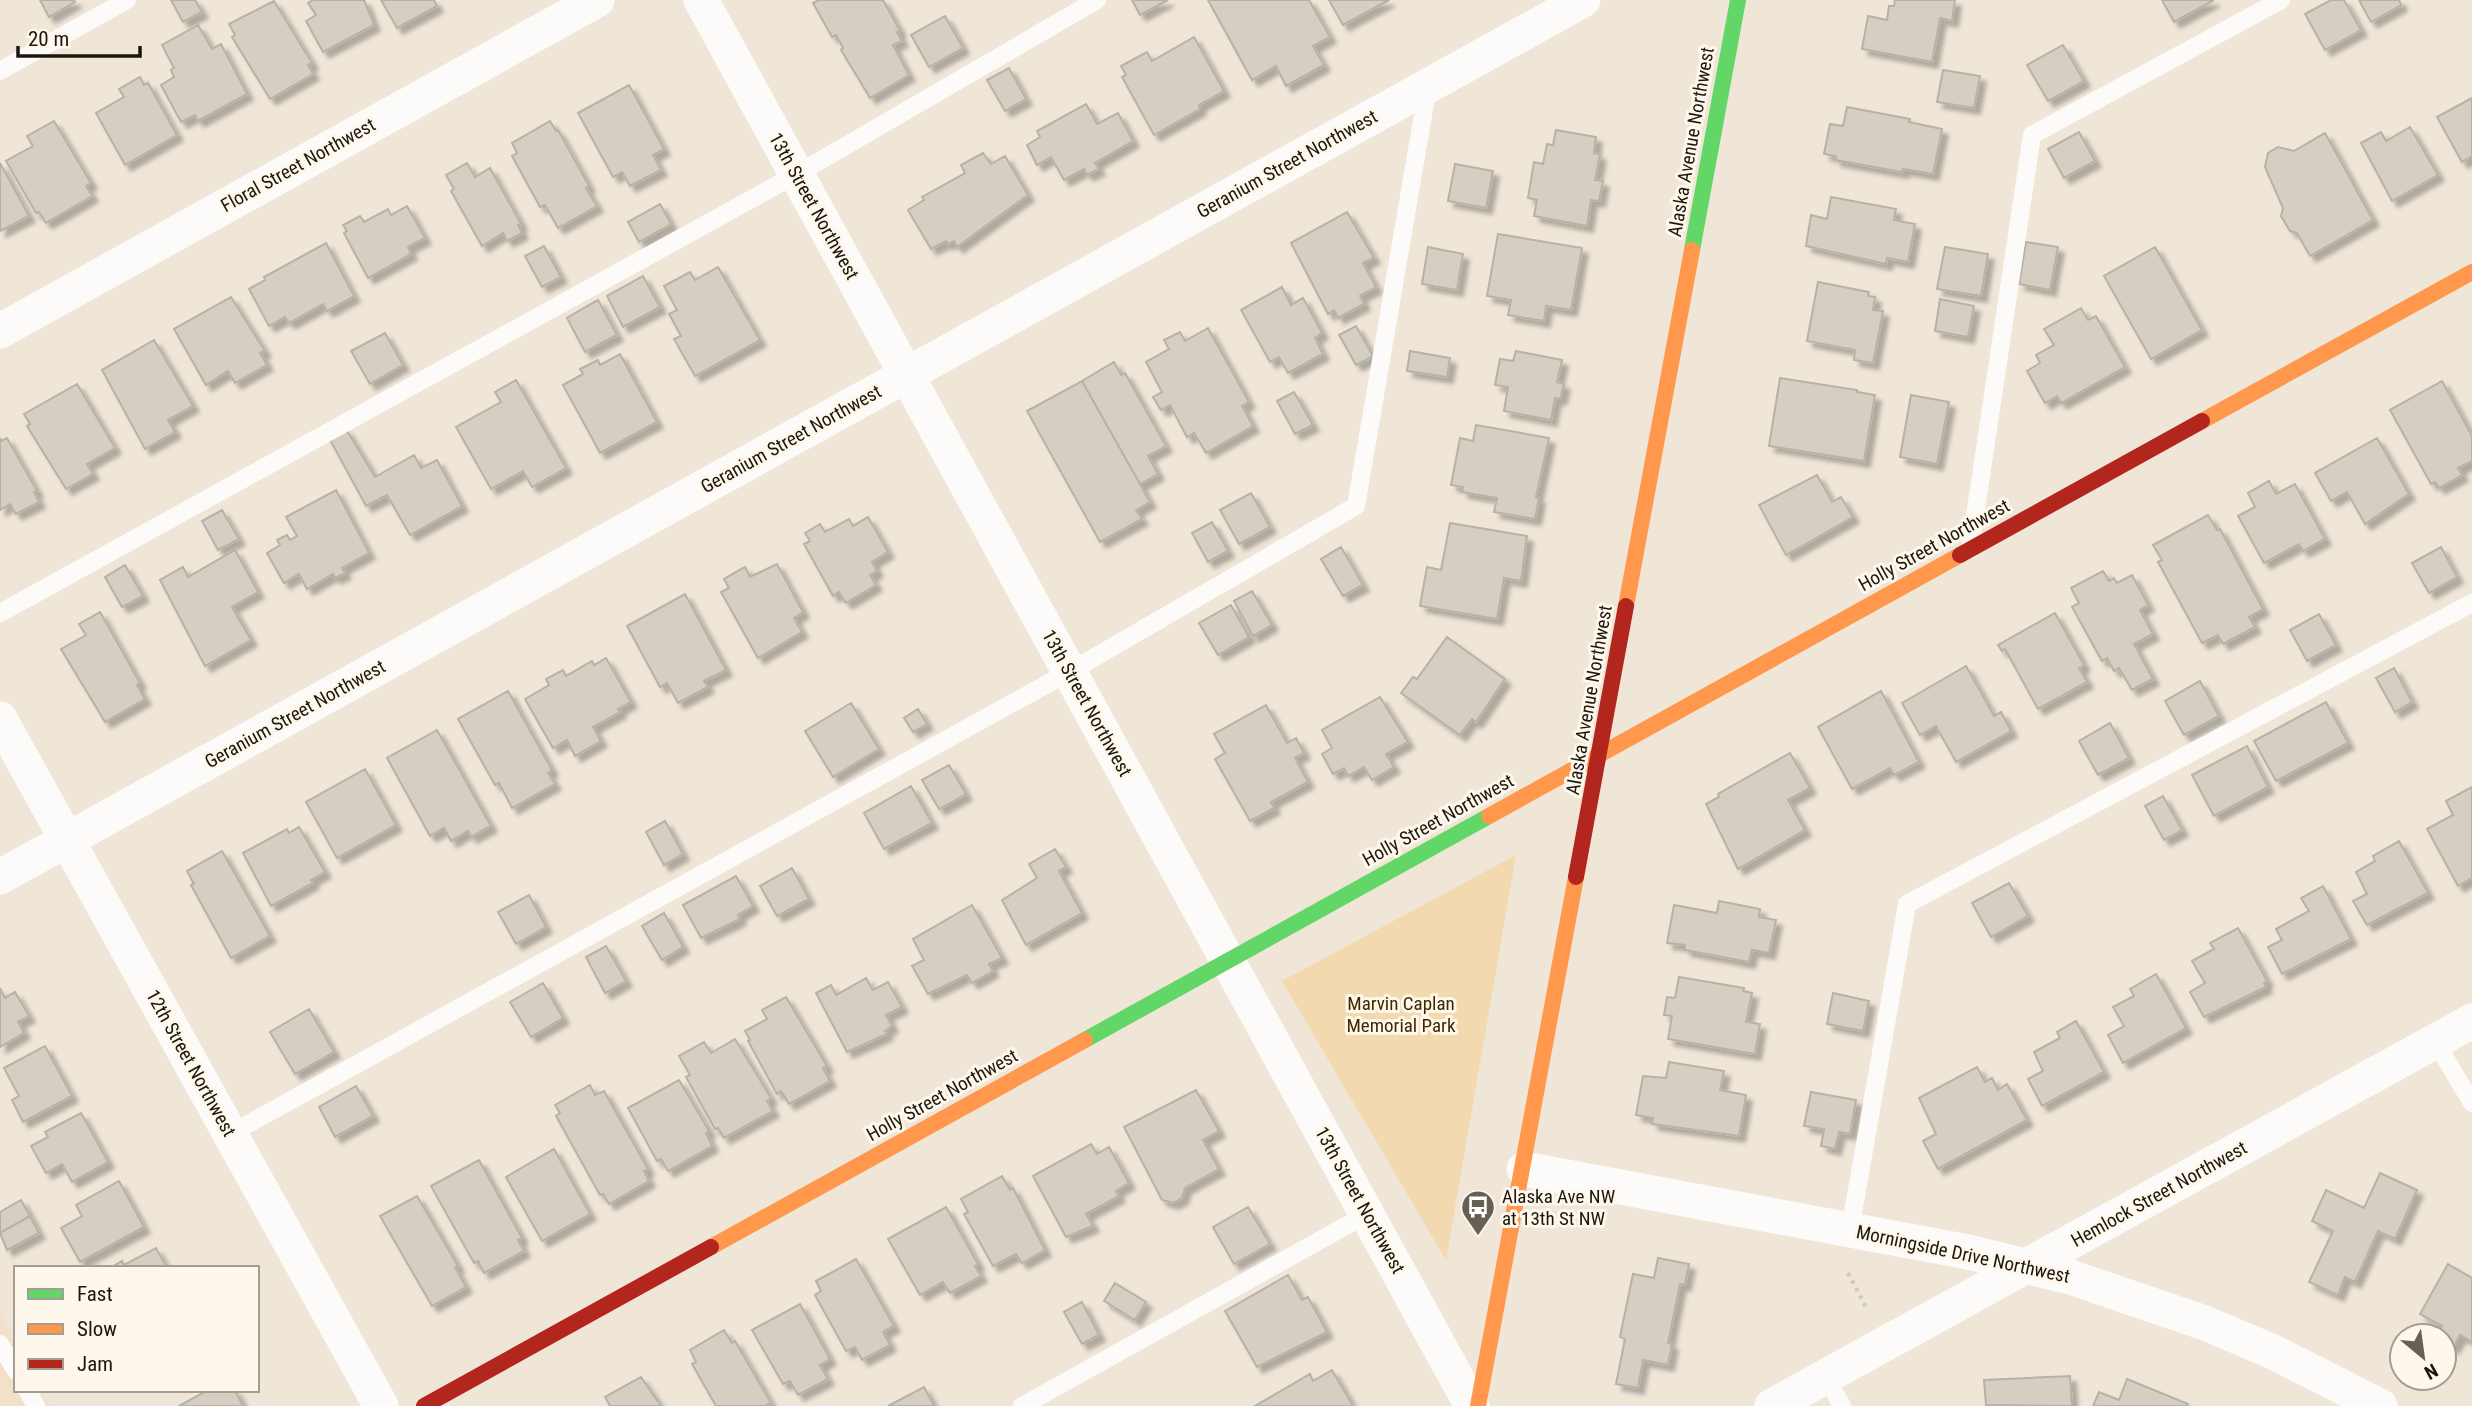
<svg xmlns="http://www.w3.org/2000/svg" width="2472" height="1406" font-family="'Roboto Condensed',sans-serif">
	<defs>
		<filter id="shadow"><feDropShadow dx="6" dy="6" stdDeviation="2" flood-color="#0004"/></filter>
	</defs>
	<rect width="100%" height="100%" fill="#efe6d8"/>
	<path fill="#f1e1c9" d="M0,1314L16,1343V1390H42L50,1406H0Z"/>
	<path fill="#f3d9af" d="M1516,855L1446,1260L1282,981Z"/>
	<path fill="#d5cec3" stroke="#b8b1a6" stroke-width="2" filter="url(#shadow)" d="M40,0H74L75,2L49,17Z
		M171,0H195L202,12L183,22Z
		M313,0H364L374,25L323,52L306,21L316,15L308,3Z
		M381,0H434L437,6L397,28Z
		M819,0H883L900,31L897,32L902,41L893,45L909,75L870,98L841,50L843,48L836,35L832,37L813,3Z
		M1132,0H1168L1140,15Z
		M1208,0H1309L1330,37L1313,46L1324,65L1286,86L1276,66L1252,80Z
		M1329,0H1389L1343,25Z
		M1895,0H1955L1952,21L1940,18L1932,62L1862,49L1868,16L1887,20L1889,6H1894Z
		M2162,0H2214L2174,22Z
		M2331,0H2344L2361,30L2325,50L2305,14Z
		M2359,0H2399L2401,5L2371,22Z
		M274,1L312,63L308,65L313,74L270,99L232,37L235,35L229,24Z
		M945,16L963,48L929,67L911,35Z
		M198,25L212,49L221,44L247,94L198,121L195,115L181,122L161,85L174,77L171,70L174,68L162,45Z
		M1194,37L1224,91L1199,105L1200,109L1154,135L1122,77L1126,75L1121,66L1147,52L1152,61Z
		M2063,45L2084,81L2048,101L2027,65Z
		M1009,68L1026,99L1005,111L987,80Z
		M1943,70L1980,76L1974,108L1937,102Z
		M140,77L144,85L148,83L177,135L125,165L96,113L124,97L119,89Z
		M629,85L664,149L653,155L661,170L630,186L622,172L613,177L578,113Z
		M2472,98V156L2462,162L2437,117Z
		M1086,104L1097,124L1118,113L1133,141L1095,163L1099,169L1087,175L1084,169L1064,180L1051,157L1037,165L1027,145L1040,137L1037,131Z
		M1847,107L1910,119L1909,122L1942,129L1933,174L1903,169L1902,172L1835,160L1836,156L1824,154L1830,124L1843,126Z
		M54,121L91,183L86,186L92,196L46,223L39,212L36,213L6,161L33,146L27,136Z
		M550,121L556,131L558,130L589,186L586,188L597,206L558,228L545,205L540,207L512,156L517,153L512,143Z
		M2410,127L2438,175L2392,201L2361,143L2381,132L2386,141Z
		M1556,130L1596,137L1594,153L1600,155L1595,180L1603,181L1599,201L1591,200L1587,226L1534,216L1537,200L1528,198L1534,162L1543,164L1547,144L1553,145Z
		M2079,132L2095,161L2064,178L2048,149Z
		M2325,133L2373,220L2310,256L2297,233L2290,231L2281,216L2283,208L2265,167L2268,153L2278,147L2294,151Z
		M983,153L991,164L1005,156L1028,195L957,247L954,241L948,244L946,241L931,249L908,210L924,200L922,197L965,173L961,165Z
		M0,163L29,216L0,231Z
		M467,163L475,177L490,168L521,224L518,225L522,233L507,241L503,233L482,246L451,191L454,189L446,175Z
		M1455,164L1493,171L1486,208L1448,201Z
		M1831,197L1896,209L1894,220L1915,224L1908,262L1887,258L1886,264L1806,246L1811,215L1827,219Z
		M660,204L671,224L639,242L628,222Z
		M407,206L425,238L408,247L411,254L368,278L344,233L347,231L343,225L360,216L364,222L388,209L391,215Z
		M1347,212L1374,258L1363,263L1376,287L1360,296L1364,304L1338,318L1334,310L1328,314L1291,243Z
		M1498,234L1582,248L1571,310L1546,306L1544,321L1508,315L1511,300L1487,296Z
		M2026,242L2058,247L2050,290L2019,284Z
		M326,243L354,296L327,311L323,304L289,323L285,317L269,326L249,289L265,280L264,277Z
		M544,246L561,277L542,287L525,256Z
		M1428,247L1463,254L1457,290L1422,284Z
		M1945,247L1988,254L1981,296L1937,289Z
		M2155,247L2202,330L2151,359L2104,276Z
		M718,267L760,340L695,376L674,339L681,336L669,314L677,310L664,286L690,272L695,280Z
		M643,276L660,307L623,327L607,296Z
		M1818,282L1869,292L1868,296L1875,297L1873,310L1883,311L1873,363L1854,360L1855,350L1807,341Z
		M1282,287L1291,305L1303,298L1322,333L1315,338L1323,354L1288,373L1279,357L1270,362L1241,310Z
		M231,297L265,351L260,353L267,365L235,383L228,371L206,385L174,329Z
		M1940,299L1974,306L1968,337L1935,331Z
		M598,300L617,335L585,352L567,318Z
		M2081,308L2088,320L2096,316L2125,367L2061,403L2057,396L2045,403L2027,371L2040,363L2036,355L2054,345L2044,329Z
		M1356,326L1373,356L1356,365L1339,335Z
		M1208,328L1249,402L1242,406L1253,426L1206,453L1194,433L1187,437L1170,405L1161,410L1153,397L1162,392L1146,362L1169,349L1164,340L1180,332L1185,341Z
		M385,333L403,365L370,384L351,351Z
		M154,340L193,406L168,420L175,432L145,449L102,370Z
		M1410,351L1450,358L1447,377L1407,371Z
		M1516,351L1562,360L1557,382L1564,384L1560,399L1555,398L1551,420L1504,411L1508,387L1495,385L1500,359L1513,361Z
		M620,354L657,422L600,453L563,385L583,374L580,369L598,360L600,365Z
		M1114,362L1121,375L1125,373L1166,446L1148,456L1158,474L1140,484L1082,381Z
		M1780,378L1857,390V392L1875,395L1864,461L1769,446Z
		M516,380L566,468L532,487L523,471L491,489L456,427L501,402L495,392Z
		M1082,381L1150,502L1136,510L1142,519L1100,542L1027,411Z
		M2442,381L2472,436V461L2458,468L2462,475L2439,488L2435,482L2431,484L2390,410Z
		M77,384L115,448L87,464L93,474L66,489L27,426L30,424L24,414Z
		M1294,392L1313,425L1295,434L1277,401Z
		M1911,395L1949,402L1937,464L1900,457Z
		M1476,425L1549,438L1536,497L1539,498L1535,519L1494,512L1497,498L1462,492L1463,487L1451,485L1460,438L1473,441Z
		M346,429L375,477L414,455L421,468L437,460L462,506L410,535L387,495L366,506L329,438Z
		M0,438L1,441L7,438L37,491L34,492L39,502L16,514L10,504L0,510Z
		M2377,438L2409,494L2365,524L2347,492L2331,501L2315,473Z
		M1817,475L1832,502L1841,497L1853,517L1786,555L1759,505Z
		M2269,481L2276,494L2295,484L2325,539L2303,551L2299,544L2264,563L2238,516L2255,507L2248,493Z
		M336,490L369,553L342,568L345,573L335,578L333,574L307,589L299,574L284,583L267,553L280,545L277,540L287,535L290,540L297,536L286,517Z
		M1251,493L1270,527L1239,544L1220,510Z
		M222,510L239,539L218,550L202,521Z
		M2208,515L2217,530L2220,529L2263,609L2249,617L2255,627L2223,644L2218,635L2202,643L2158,562L2162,560L2153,545Z
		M868,517L888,552L872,562L877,571L870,575L876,585L846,603L839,592L833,596L804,544L810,541L805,533L820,524L825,532L849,519L853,526Z
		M1212,522L1228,551L1208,562L1192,533Z
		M1450,523L1527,536L1521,581L1504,578L1497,619L1420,606L1427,567L1441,570Z
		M1341,547L1363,585L1343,596L1321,559Z
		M2441,547L2457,577L2429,593L2412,563Z
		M235,550L258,592L232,607L251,640L205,666L160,580L183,567L188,577Z
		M777,564L803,612L794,618L802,632L758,658L721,592L729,588L724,579L745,567L750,577Z
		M125,565L143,596L122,607L105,577Z
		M2103,571L2109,581L2114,578L2117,583L2132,575L2148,605L2140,610L2153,634L2134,644L2153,679L2132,690L2119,668L2114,671L2107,658L2102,661L2072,607L2079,603L2071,588Z
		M1252,591L1272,625L1253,636L1234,601Z
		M685,594L726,670L704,681L708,687L678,703L667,683L660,687L627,626Z
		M1231,605L1249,637L1218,655L1199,623Z
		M100,612L140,683L137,685L145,699L105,722L61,649L86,635L79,624Z
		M2055,613L2084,665L2079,668L2087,682L2038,709L2005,649L2002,651L1998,645Z
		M2319,614L2336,645L2307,661L2290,630Z
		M1447,637L1505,679L1476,722L1472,719L1460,735L1401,693L1413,677L1417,679Z
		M606,658L631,702L618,709L620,712L593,727L601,741L575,756L567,740L553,748L525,699L549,685L546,679L563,670L566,676L592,661L594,665Z
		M1966,666L1994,716L2001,712L2011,731L1956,762L1936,726L1920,735L1902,703Z
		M2394,668L2412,702L2395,712L2376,678Z
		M2200,681L2219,716L2184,735L2165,701Z
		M508,691L552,770L548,773L555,784L512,808L499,783L495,785L458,719Z
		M1881,691L1919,762L1894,775L1890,768L1852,789L1818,727Z
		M1380,697L1408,742L1386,754L1394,767L1372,780L1364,767L1348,776L1344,768L1333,774L1322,754L1332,748L1322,730Z
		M2326,702L2348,743L2276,781L2254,741Z
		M851,703L879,749L833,777L805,731Z
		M1266,705L1287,743L1296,738L1304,753L1295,758L1308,782L1271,802L1274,808L1250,821L1215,759L1225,753L1214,734Z
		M918,709L927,724L913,732L904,718Z
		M2110,723L2129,758L2098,775L2079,741Z
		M437,730L491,826L471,837L468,831L451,841L444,828L430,836L387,758Z
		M2247,746L2268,787L2214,816L2192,775Z
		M1790,753L1810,788L1788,800L1805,830L1738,869L1706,804L1719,797L1718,794Z
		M949,765L966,794L939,809L922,780Z
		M365,769L396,825L337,858L306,802Z
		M911,786L932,823L884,849L864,813Z
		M2472,787V878L2458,886L2427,829L2453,815L2446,801Z
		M2163,796L2182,830L2164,840L2145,806Z
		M665,821L683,854L664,865L646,832Z
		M299,827L325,872L311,880L313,883L271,906L243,853L287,829L289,833Z
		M2399,841L2428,893L2367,925L2353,901L2367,894L2356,872L2375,861L2373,856Z
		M1055,849L1066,867L1059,871L1082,913L1026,945L1002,900L1037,878L1029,864Z
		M222,851L270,936L231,958L191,885L194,884L187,871Z
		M792,868L809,899L777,916L760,886Z
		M736,876L753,906L738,915L740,919L701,938L683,905Z
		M2009,883L2028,916L1991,937L1972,903Z
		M2323,886L2351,939L2282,974L2268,947L2282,940L2276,929L2309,911L2301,898Z
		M529,895L546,927L516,944L498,912Z
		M1719,901L1760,909L1759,917L1776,920L1769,953L1752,950L1749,962L1685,950V945L1667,943L1674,905L1717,913Z
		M972,905L1002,958L989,964L993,971L972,983L967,975L928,994L912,966L924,960L913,939Z
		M664,913L683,947L662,960L642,926Z
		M2238,928L2267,981L2264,983L2266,987L2204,1017L2190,992L2205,983L2192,961L2214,949L2210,943Z
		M606,946L626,981L605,993L586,957Z
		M2156,974L2186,1028L2123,1063L2108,1035L2124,1026L2113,1007L2134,996L2130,989Z
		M1679,977L1744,988L1743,991L1752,993L1746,1022L1760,1024L1755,1054L1668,1039L1672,1016L1664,1015L1667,997L1675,998Z
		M866,978L873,990L888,982L902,1007L886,1015L892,1026L885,1031L887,1034L847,1052L816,993L831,985L836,995Z
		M543,983L563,1018L531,1037L510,1002Z
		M0,988L5,998L15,992L29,1016L18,1022L24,1033L0,1047Z
		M1833,993L1869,1001L1863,1031L1827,1024Z
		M786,997L827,1066L823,1068L830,1081L789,1104L781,1091L777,1094L748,1041L750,1040L745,1031L767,1019L762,1010Z
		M309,1009L334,1052L295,1074L270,1032Z
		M2076,1021L2104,1072L2042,1106L2028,1079L2043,1071L2034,1052L2060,1038L2057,1032Z
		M735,1039L771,1098L767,1101L773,1111L724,1138L718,1128L715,1129L686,1077L690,1075L679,1056L704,1042L711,1053Z
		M45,1046L72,1096L23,1122L12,1100L19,1096L4,1068Z
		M1669,1062L1724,1071L1720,1090L1746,1095L1739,1136L1652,1124L1653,1118L1636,1115L1643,1076L1666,1078Z
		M1977,1067L1985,1082L1992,1078L1998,1090L2007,1084L2027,1120L1938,1169L1923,1141L1936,1134L1919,1098Z
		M679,1080L709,1131L706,1133L712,1146L668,1171L661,1159L657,1161L628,1108Z
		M590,1085L595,1095L604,1091L648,1169L644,1171L649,1181L609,1204L603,1194L600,1195L556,1116L560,1113L555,1105Z
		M356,1086L373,1116L335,1137L319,1107Z
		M1196,1090L1219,1131L1203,1140L1219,1169L1185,1188L1182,1198L1173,1203L1162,1200L1124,1127Z
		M1811,1092L1856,1100L1850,1134L1839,1132L1835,1149L1821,1146L1824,1129L1804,1126Z
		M81,1113L108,1162L72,1182L62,1164L46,1173L31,1146L48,1137L45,1132Z
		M1091,1144L1097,1154L1109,1147L1129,1183L1116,1191L1119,1196L1086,1214L1093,1226L1066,1237L1033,1176Z
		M554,1149L590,1214L542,1241L506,1177Z
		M479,1160L522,1238L518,1240L524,1251L484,1273L478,1261L474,1263L431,1186Z
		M2380,1173L2417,1190L2395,1239L2378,1231L2355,1282L2345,1277L2338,1295L2309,1282L2333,1231L2312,1221L2326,1190L2364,1208Z
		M1002,1176L1010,1190L1013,1188L1045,1250L1022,1263L1016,1254L993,1266L964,1214L968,1212L961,1199Z
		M119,1181L144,1227L80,1262L61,1228L82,1216L76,1205Z
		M417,1196L458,1266L455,1267L466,1287L432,1306L380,1216Z
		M21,1200L30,1216L0,1233V1212Z
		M946,1207L978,1264L975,1266L981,1276L950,1293L943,1282L920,1295L888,1239Z
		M1248,1207L1270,1244L1234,1264L1213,1227Z
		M30,1216L39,1233L7,1250L0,1233Z
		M156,1248L167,1268H110L122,1261L124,1265Z
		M1658,1258L1689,1264L1685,1285L1680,1284L1668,1343L1672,1344L1668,1365L1643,1360L1638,1388L1616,1384L1625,1339L1620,1337L1633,1274L1654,1278Z
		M856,1259L894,1326L883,1332L890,1345L862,1360L855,1347L846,1351L815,1295L821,1291L816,1281Z
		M2448,1264L2472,1278V1342L2460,1335L2453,1348L2444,1343V1336H2436L2442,1326L2420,1314Z
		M1288,1275L1302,1300L1308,1297L1327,1332L1257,1367L1225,1311Z
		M1115,1283L1146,1302L1135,1320L1104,1301Z
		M1082,1302L1099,1335L1082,1344L1064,1312Z
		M800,1304L830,1359L820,1365L828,1379L798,1395L790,1381L783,1384L752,1330Z
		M724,1330L732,1343L735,1341L771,1403L765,1406H716L692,1364L696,1362L690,1350Z
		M1332,1370L1353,1406H1255L1310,1374L1313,1381Z
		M2070,1376L2072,1406L1986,1405L1984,1380Z
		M641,1377L661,1406H610L605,1397Z
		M2127,1379L2188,1404L2187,1406H2093L2099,1392L2119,1400Z
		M924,1387L934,1406H888Z
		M208,1390H235L243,1406H179Z"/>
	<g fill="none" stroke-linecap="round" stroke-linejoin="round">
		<path stroke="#cfccc8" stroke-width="4.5" stroke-dasharray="3.5 5" stroke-linecap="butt" d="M1848,1273L1867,1309"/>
		<path stroke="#fdfbf9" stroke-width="18" d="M0,71L127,0
			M1970,549L2032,135L2281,0
			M0,613L797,174L1097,0
			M2435,1041L2472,1103
			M230,1134L1069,672L1356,506L1428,86
			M1850,1230L1907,904L2472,603
			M0,1344L16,1371
			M1826,1377L1842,1406
			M27,1390L36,1406
			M1022,1406L1367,1214"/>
		<path stroke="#fdfbf9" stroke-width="35" d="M701,0L1472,1406
			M0,331L597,0
			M0,719L381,1406
			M0,877L1583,0
			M1524,1169L1968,1252L2070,1277L2205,1323L2271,1351L2380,1406
			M1772,1406L2472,1021"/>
		<path stroke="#63d668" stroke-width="16" d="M1692,250L1738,0
			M1085,1040L1489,816"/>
		<path stroke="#ff974d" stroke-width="16" d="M2202,421L2472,272
			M1626,606L1692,250
			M1489,816L1960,555
			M711,1247L1085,1040
			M1478,1406L1576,877"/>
		<path stroke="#b3261e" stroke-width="16" d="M1960,555L2202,421
			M1576,877L1626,606
			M424,1406L711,1247"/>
	</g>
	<defs>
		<g id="bus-pin" transform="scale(1.75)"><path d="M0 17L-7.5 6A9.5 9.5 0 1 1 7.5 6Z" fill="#665f54" stroke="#fef7ec"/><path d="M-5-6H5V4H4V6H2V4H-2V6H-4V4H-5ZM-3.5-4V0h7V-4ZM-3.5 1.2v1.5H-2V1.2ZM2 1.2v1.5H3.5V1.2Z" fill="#fff"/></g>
	</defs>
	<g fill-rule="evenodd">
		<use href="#bus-pin" x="1478" y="1207"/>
	</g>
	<g text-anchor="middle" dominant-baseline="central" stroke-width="6" stroke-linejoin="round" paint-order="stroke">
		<g font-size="19" fill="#1c160d" stroke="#fef7ec">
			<text transform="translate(1691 142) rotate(-80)">Alaska Avenue Northwest</text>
			<text transform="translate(1287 164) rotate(-29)">Geranium Street Northwest</text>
			<text transform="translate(298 165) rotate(-29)">Floral Street Northwest</text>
			<text transform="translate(814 206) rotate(61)">13th Street Northwest</text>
			<text transform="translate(791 439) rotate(-29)">Geranium Street Northwest</text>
			<text transform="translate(1934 545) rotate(-29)">Holly Street Northwest</text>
			<text transform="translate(1589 700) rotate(-80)">Alaska Avenue Northwest</text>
			<text transform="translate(1087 703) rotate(61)">13th Street Northwest</text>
			<text transform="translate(295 714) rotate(-29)">Geranium Street Northwest</text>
			<text transform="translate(1438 820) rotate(-29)">Holly Street Northwest</text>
			<text transform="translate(191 1063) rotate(61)">12th Street Northwest</text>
			<text transform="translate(942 1095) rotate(-29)">Holly Street Northwest</text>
			<text transform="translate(2159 1194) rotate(-29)">Hemlock Street Northwest</text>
			<text transform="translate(1360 1200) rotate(61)">13th Street Northwest</text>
			<text transform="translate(1963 1254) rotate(12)">Morningside Drive Northwest</text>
		</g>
		<g font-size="19" fill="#3f2a00" stroke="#fef7ec">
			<text x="1401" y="1003">Marvin Caplan<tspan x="1401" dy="22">Memorial Park</tspan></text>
		</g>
		<g font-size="19" fill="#1c160d" stroke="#fef7ec" text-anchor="start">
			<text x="1502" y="1196">Alaska Ave NW<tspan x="1502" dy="22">at 13th St NW</tspan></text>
		</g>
	</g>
	<rect x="14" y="1266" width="245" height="126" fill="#fef7ec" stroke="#a49d93" stroke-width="2"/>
	<rect x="28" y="1289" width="35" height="10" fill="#63d668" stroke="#a49d93" stroke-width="2"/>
	<text x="77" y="1301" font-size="21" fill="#1c160d">Fast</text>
	<rect x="28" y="1324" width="35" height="10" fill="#ff974d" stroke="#a49d93" stroke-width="2"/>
	<text x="77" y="1336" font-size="21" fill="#1c160d">Slow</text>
	<rect x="28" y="1359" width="35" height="10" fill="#b3261e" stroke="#a49d93" stroke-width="2"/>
	<text x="77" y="1371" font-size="21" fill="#1c160d">Jam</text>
	<g transform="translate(2423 1357) rotate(151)"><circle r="33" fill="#fef7ec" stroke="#a49d93" stroke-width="2"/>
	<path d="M0-5L12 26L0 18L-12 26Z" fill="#665f54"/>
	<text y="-10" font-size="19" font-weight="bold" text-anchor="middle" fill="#1c160d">N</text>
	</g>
	<path d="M18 46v10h122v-10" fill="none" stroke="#1c160d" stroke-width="3.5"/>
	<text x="28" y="46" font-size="21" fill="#1c160d" stroke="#fef7ec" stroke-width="5" paint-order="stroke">20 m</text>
</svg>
